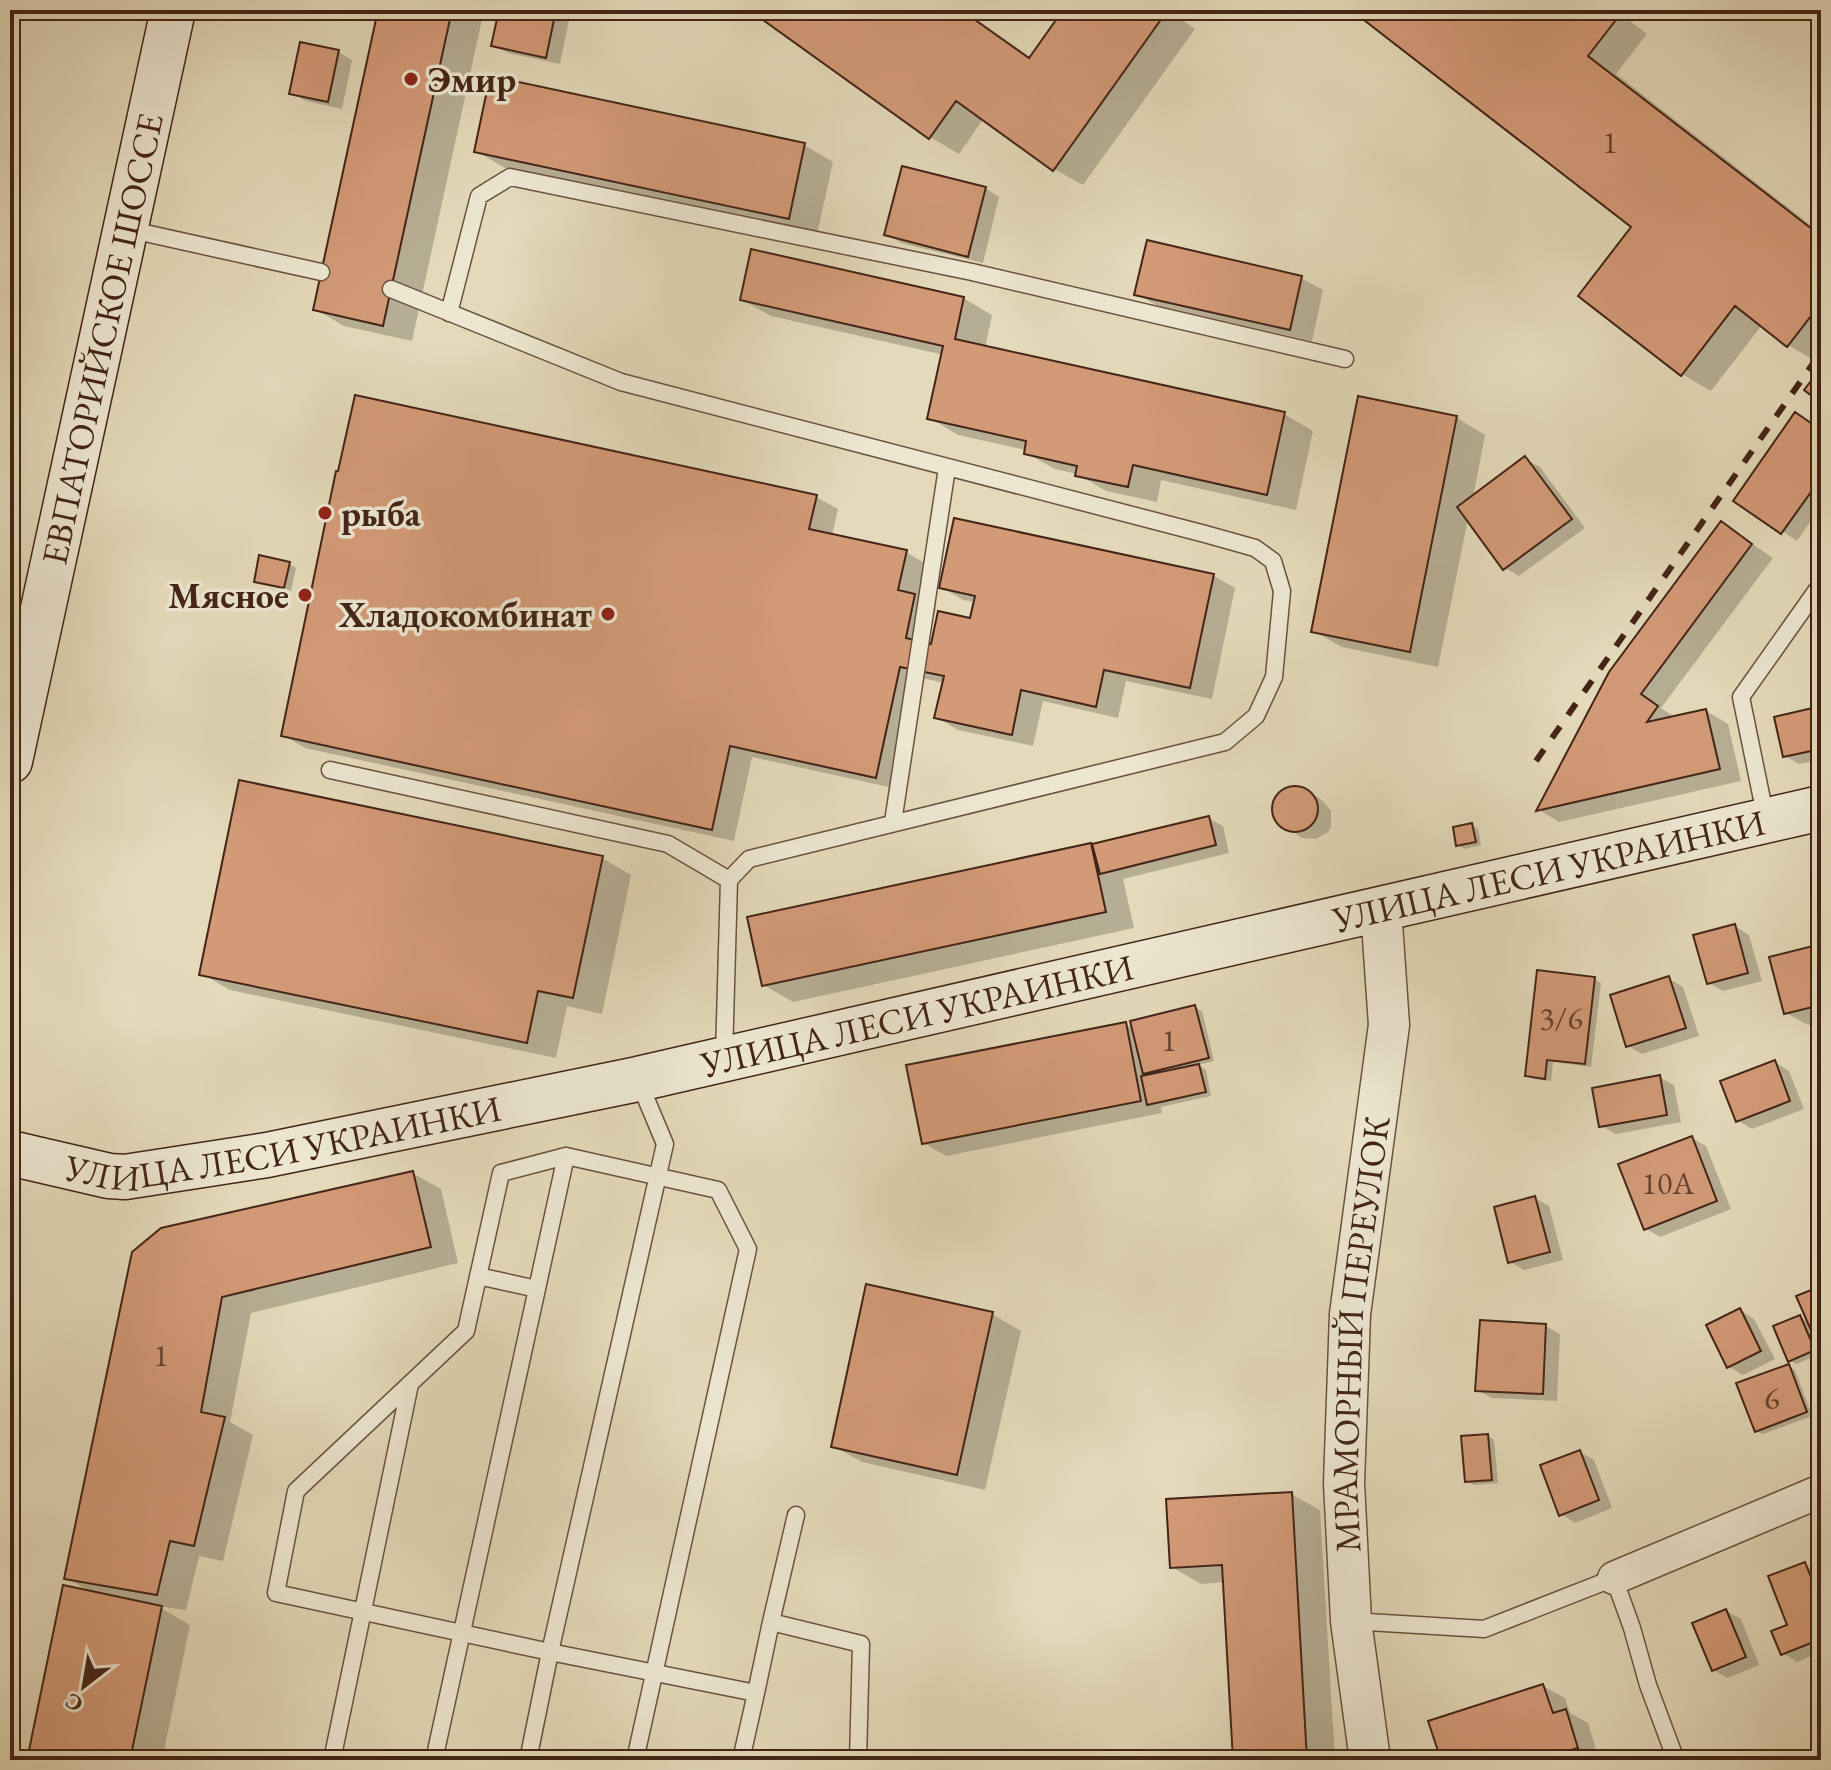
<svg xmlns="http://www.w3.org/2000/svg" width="1831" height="1770" font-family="'EB Garamond',serif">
	<rect width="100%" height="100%" fill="#e4daba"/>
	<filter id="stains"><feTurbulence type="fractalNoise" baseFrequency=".0025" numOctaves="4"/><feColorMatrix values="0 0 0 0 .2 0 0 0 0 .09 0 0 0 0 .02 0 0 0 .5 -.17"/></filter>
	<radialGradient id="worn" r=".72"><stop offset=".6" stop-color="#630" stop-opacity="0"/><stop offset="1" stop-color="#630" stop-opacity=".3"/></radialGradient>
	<path fill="#0003" d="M380,10H484L412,341L344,326L315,309Z
		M501,10H571L560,64L508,53L494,45Z
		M752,10H963L1031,58L1065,10H1168L1195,29L1083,185L1054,169L984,118L959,154L930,137Z
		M1354,10H1616L1647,34L1616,74L1821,233V357L1817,362L1788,345L1762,325L1711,391L1682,374L1634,227Z
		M338,52L352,60L342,109L306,101L292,93Z
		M804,145L833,162L817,234L505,168L476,151Z
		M985,188L999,197L983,263L901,243L887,234Z
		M1301,278L1323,290L1312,341L1158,306L1137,294Z
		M963,298L992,315L985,348L1284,414L1313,431L1296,510L1161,480L1157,502L1106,491L1077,474L1055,469L1026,453V450L958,435L930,418L944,355L771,316L742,300Z
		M1360,398L1457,418L1485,435L1473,498L1525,459L1540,467L1585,528L1519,576L1505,568L1468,519L1438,667L1342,647L1313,631Z
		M1821,430V506L1797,541L1736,500Z
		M816,497L838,509L832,536L906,552L928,565L920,600L936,608L928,645L933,646L971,620L975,602L963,600L941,587L956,520L1214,576L1235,588L1212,699L1126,681L1118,718L1043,701L1033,746L958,730L936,717L944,683L922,678L898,789L752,757L734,841L305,748L283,735Z
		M1722,523L1773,558L1661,708L1676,718L1706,711L1728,724L1741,781L1559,822L1539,810Z
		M289,564L296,568L291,591L256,581Z
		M1821,708V760L1799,764L1785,756Z
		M1292,788L1307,791L1322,800L1331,811V826L1328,832L1316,839L1302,838L1277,820L1274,806L1280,794Z
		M1208,818L1223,826L1229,853L1123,879L1134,928L793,1002L764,985L1090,845L1093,846Z
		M1472,826L1478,829L1481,845L1465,849L1458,845Z
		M602,858L631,875L602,1014L567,1006L556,1058L230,990L202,974Z
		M1735,926L1749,935L1762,981L1723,991L1709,983Z
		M1821,946V1022L1808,1025L1786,1013Z
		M1594,979L1601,983L1591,1067L1553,1062L1551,1081L1533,1079L1527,1075Z
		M1669,979L1683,987L1699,1036L1642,1054L1628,1046Z
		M1195,1007L1202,1011L1214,1061L1198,1065L1206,1070L1211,1096L1161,1107L1162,1113L946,1156L924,1143L1125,1024L1134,1029Z
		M1775,1062L1789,1071L1804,1109L1752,1129L1737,1120Z
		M1659,1077L1674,1085L1681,1122L1616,1134L1601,1126Z
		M1692,1138L1706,1146L1731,1209L1660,1237L1645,1228Z
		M412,1173L441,1189L458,1263L251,1313L230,1422L253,1435L223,1561L199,1556L186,1610L157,1606L190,1625L162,1760H29L91,1592L66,1578L134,1254Z
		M1535,1198L1549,1206L1563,1260L1524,1270L1510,1262Z
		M1821,1288V1329L1816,1331V1334L1811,1331L1821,1356L1820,1354L1796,1364L1790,1360L1800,1317L1810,1323Z
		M1740,1310L1754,1319L1775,1359L1743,1375L1729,1367Z
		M992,1314L1021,1331L985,1490L862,1462L833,1446Z
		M1546,1326L1560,1334L1557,1401L1492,1398L1477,1390Z
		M1788,1366L1795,1370L1812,1416L1763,1434L1756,1431Z
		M1488,1436L1494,1440L1498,1483L1474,1485L1467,1481Z
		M1580,1452L1594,1460L1612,1508L1575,1523L1561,1514Z
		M1291,1494L1320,1510L1335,1760H1235L1225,1582L1201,1584L1172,1567Z
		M1805,1565L1819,1573L1821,1578V1652L1797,1662L1783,1653Z
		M1726,1611L1741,1619L1759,1665L1728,1678L1713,1670Z
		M1543,1686L1565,1698L1570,1713L1588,1723L1599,1760H1443L1431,1722Z"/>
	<path fill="#d39a77" stroke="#432417" stroke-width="2" d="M378,10H452L383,326L313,310Z
		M499,10H556L546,58L491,46Z
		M749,10H961L1029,58L1063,10L1167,11L1053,171L956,101L929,139Z
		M1351,10H1611L1619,16L1588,56L1821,236V303L1787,347L1735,306L1681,376L1578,296L1631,227Z
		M300,42L339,50L328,102L289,94Z
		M490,76L805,143L789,219L474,152Z
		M902,166L986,187L968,257L884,235Z
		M1147,240L1302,276L1290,330L1134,295Z
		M751,249L964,297L955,339L1285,412L1267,495L1133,465L1128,487L1075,476L1077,466L1024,454L1026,441L927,419L943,346L740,300Z
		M1821,368V403L1804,390Z
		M355,395L817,495L809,529L907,550L898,590L915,594L906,638L931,644L938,611L970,618L975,596L939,588L954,518L1214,574L1190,688L1104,670L1096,707L1021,690L1012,735L934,718L944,676L900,667L876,778L730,746L712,830L281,736L336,471H338Z
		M1358,396L1457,416L1410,652L1311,632Z
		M1795,412L1821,430V478L1781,534L1733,501Z
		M1525,456L1572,519L1503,570L1457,507Z
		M1721,521L1752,544L1641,694L1658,706L1647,722L1706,709L1720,769L1536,811L1609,672Z
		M259,555L290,562L284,588L254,582Z
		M1821,706V749L1783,757L1774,717Z
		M239,780L603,856L573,998L538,991L527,1043L199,975Z
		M1272 809a23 23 0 1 1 46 0a23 23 0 1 1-46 0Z
		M1209,816L1216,845L1100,874L1092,844Z
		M1472,823L1476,842L1456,846L1453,827Z
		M1091,843L1106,912L762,986L747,917Z
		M1735,924L1748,973L1707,984L1693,935Z
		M1821,944V1005L1784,1014L1769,957Z
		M1537,970L1595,977L1585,1064L1547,1060L1545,1079L1525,1076Z
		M1669,976L1686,1028L1626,1047L1610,995Z
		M1195,1005L1209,1058L1143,1074L1130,1021Z
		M1126,1022L1141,1101L922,1144L906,1065Z
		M1775,1060L1790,1101L1736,1122L1720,1081Z
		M1199,1064L1206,1092L1147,1105L1141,1076Z
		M1660,1075L1667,1115L1599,1127L1592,1088Z
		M1692,1136L1717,1201L1644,1230L1618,1164Z
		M413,1171L431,1247L222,1297L201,1412L225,1417L194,1546L170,1541L157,1595L64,1579L132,1252L161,1228Z
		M1535,1196L1550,1252L1508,1263L1494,1207Z
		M866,1284L993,1312L957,1475L831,1447Z
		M1821,1286V1331L1813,1335L1796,1296Z
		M1740,1308L1761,1351L1727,1368L1706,1325Z
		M1800,1315L1815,1350L1788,1362L1773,1326Z
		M1480,1320L1546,1324L1543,1394L1475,1391Z
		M1789,1364L1807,1412L1755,1432L1736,1383Z
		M1488,1434L1492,1480L1465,1482L1461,1436Z
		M1580,1450L1599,1500L1559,1516L1540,1465Z
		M1292,1492L1307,1760H1233L1222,1565L1170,1568L1166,1499Z
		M1805,1562L1821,1603V1639L1781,1655L1771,1631L1787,1625L1768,1576Z
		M63,1585L162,1606L130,1760H27Z
		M1726,1609L1746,1657L1712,1671L1692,1623Z
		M1543,1684L1553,1713L1566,1709L1578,1748L1539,1760H1477L1474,1751L1441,1760L1428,1721Z"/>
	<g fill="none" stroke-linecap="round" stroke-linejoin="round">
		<g stroke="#6b5240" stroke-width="19">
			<path id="service" d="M127,229L321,272
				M391,289L621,382L1205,534L1255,548L1273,561L1282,591L1274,677L1256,716L1225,742L749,859L729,880L724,1056
				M449,313L479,196L510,177L972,272L1345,359
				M330,770L668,844L729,880
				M1766,819L1741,697L1821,584
				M893,822L947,468
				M639,1082L665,1144L550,1652L756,1693L741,1760
				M478,1276L537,1289
				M796,1515L771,1622L861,1644L858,1760
				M1351,1621L1484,1629L1614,1578L1632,1628L1648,1685L1676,1760
				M756,1693L771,1622
				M332,1760L410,1384
				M434,1760L566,1156
				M528,1760L550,1652L276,1593L296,1491L466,1331L501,1173L566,1156L718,1190L748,1249L635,1760"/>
		</g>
		<g stroke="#6b5240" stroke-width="35">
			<path id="minor" d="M1614,1578L1821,1491"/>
		</g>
		<g stroke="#6b5240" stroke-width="43">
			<g id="tertiary">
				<path id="s1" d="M1370,1760L1351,1621L1344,1483L1350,1314L1389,1025L1381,909"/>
			</g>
		</g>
		<g stroke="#432417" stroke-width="47">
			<g id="secondary">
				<path id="s2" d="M10,761L173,10"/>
				<path id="s3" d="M10,1153L109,1176L125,1177L267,1155L638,1079L1821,808"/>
			</g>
		</g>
		<use href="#service" stroke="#ede7d2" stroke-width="16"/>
		<use href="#minor" stroke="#ede7d2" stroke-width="32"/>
		<use href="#tertiary" stroke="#ede7d2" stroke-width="40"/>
		<use href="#secondary" stroke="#ede7d2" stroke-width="44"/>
		<path stroke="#432417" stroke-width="6" stroke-dasharray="14 14" stroke-linecap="butt" d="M1536,761L1821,352"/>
	</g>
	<g fill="#8f2418" stroke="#ede7d2" stroke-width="3">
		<circle cx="411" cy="79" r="8"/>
		<circle cx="325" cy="513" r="8"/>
		<circle cx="305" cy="595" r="8"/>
		<circle cx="608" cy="614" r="8"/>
	</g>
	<g text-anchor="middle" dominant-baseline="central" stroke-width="7" stroke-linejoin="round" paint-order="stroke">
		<g font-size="32" fill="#67422f">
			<text x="1610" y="142">1</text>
			<text x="1561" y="1018">3/6</text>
			<text x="1169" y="1040">1</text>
			<text x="1668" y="1183">10А</text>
			<text x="161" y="1355">1</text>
			<text x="1772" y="1398">6</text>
		</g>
		<g font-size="36" font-weight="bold" fill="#432417" stroke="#ede7d2" text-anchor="start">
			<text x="427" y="79">Эмир</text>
			<text x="341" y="513">рыба</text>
			<text x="289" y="595" text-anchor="end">Мясное</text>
			<text x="592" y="614" text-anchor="end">Хладокомбинат</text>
		</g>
		<g font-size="36" fill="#432417" stroke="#ede7d2">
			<text stroke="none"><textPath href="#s2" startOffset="432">ЕВПАТОРИЙСКОЕ ШОССЕ</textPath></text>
			<text stroke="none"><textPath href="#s3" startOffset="1574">УЛИЦА ЛЕСИ УКРАИНКИ</textPath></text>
			<text stroke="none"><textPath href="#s3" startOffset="926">УЛИЦА ЛЕСИ УКРАИНКИ</textPath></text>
			<text stroke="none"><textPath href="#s3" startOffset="278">УЛИЦА ЛЕСИ УКРАИНКИ</textPath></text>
			<text stroke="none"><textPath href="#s1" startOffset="428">МРАМОРНЫЙ ПЕРЕУЛОК</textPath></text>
		</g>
	</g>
	<rect width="1831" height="1770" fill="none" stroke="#e4daba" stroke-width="40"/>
	<rect x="12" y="12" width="1807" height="1746" fill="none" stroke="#432417" stroke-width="4"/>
	<rect x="20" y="20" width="1791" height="1730" fill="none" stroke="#432417" stroke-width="2"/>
	<g transform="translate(84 1686) rotate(211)" stroke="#ede7d2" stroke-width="6" paint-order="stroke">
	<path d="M0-6L14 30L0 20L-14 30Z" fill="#432417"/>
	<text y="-12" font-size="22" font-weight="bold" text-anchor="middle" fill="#432417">С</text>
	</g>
	<rect width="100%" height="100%" filter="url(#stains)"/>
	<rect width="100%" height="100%" fill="url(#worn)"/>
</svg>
